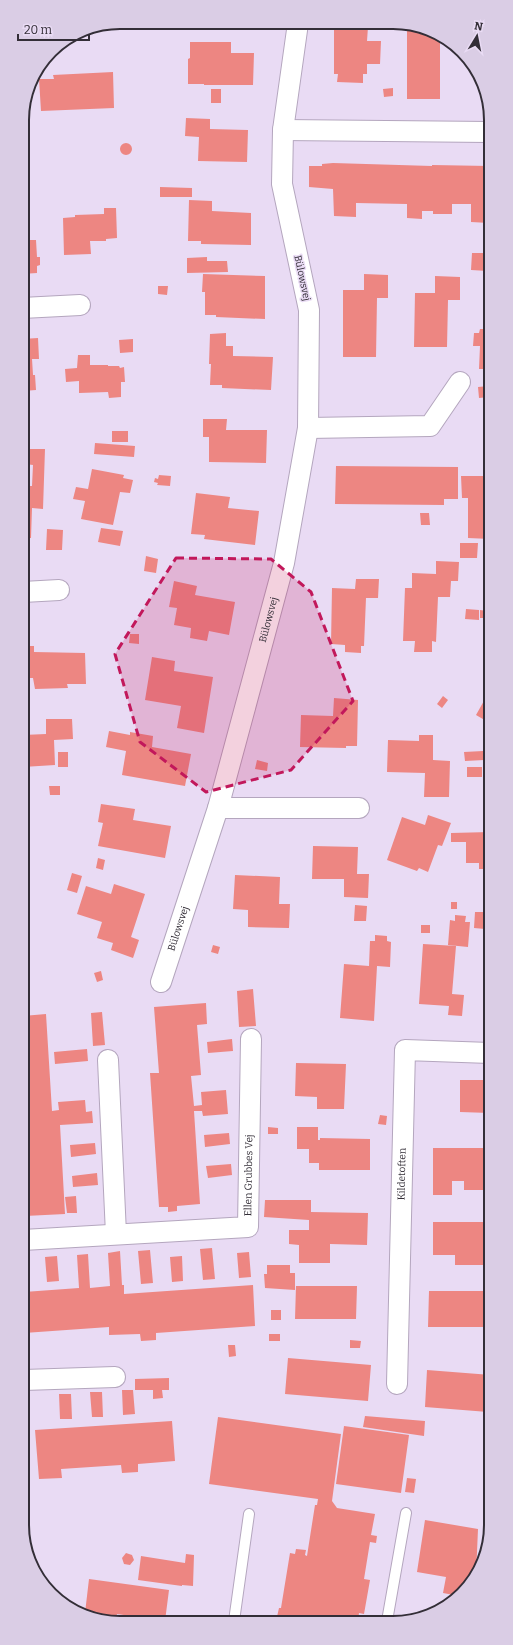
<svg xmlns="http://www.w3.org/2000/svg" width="513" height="1645" font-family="Bitter,serif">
	<rect width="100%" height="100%" fill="#e9dbf4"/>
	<path fill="#ed8682" d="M208,23H229V28L208,27Z
		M334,23L379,24V27H368L367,41H381L380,64H367V74H363V83L337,82L338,74H334Z
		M410,24L440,39V99H407V28L410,27Z
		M190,42H231V53H254L253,85H204V84H188V59L190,58Z
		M113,72L114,108L41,111L39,79H54L53,75Z
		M480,84L484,92H482L480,90Z
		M393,88V96L384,97L383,89Z
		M211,89H221V103H211Z
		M186,118L210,119V129L248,130L247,162L198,161L199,137L185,136Z
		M120 149a6 6 0 1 1 12 0a6 6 0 1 1-12 0Z
		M333,163L432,166V165L489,166V223L471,222V204H452V214H433V211H422V219L407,218V204L356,203V217L334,216L333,189L309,187V166H322V164Z
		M160,187L192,188V197H160Z
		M189,200L212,201V211L251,213V245L201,244V241H188Z
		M104,208H116L117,238L106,239V241H90L91,254L64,255L63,218L75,217V215L104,214Z
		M22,240H36L37,257H40V265L37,266V273L22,274Z
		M472,253H489L488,271L471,270Z
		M207,257V261H227L228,272L187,273V258Z
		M203,274L265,276V319L216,317V315H205V292H202Z
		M364,274L388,275V298H377L376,357H343V290H364Z
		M435,276L460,277V300H448L447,347H414L415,293H435Z
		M158,286H168L167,295L158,294Z
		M480,329H489V369H479L480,346H473L474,333H479Z
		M226,333V346H233V356L273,357L271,390L222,388V385H210L211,364H209L210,334Z
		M38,338L39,359H32L33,375H35L36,390L23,391L22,339Z
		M133,339V352L120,353L119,340Z
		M78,355H90V365H108V366H119L120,368L124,367L125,382H121V397L109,398L108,392L79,393V381L66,382L65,369L77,368Z
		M489,386V397L479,398L478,387Z
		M203,419H227L226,430H267L266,463L209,462V437H203Z
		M112,431H128V442H112Z
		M95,443L135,446L134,457L94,454Z
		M25,449H45L43,509L32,508L31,538H23V486H32L33,465L25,464Z
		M336,466L458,467V499H444V505L335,504Z
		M92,469L124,475L123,478L133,480L130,493L120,492L113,525L81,519L85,501L73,499L76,487L88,489Z
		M159,475L171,476L170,486L157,485L158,483L154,482L155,478L158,479Z
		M461,476H490V539L468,538V498H462Z
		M196,493L230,497L228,508L259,511L255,545L204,539L205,535L191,534Z
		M420,513H429L430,525H421Z
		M101,528L123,531L120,546L98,542Z
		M47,529L63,530L62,550H46Z
		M460,543H478L477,558H460Z
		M146,556L158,559L156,573L144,571Z
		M436,561L459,562L458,581H451L450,597H438L436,642L432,641V652H414L415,641H403L405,588H412V573L436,574Z
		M356,579H379L378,598H366L364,646H361V653L345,652V645L331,644L332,588L355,589Z
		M174,581L197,586L195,595L235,602L229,635L209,631L207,641L190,638L191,628L174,625L177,608L169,607Z
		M466,609L479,610V620L465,619Z
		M480,610L487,611V618H480Z
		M130,634H139V644L129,643Z
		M23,646H34V652L85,653L86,684H67L68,688L35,689L33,678H23Z
		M152,657L175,661L174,671L213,677L204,733L177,728L181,706L145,700Z
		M443,696L448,700L442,708L437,704Z
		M334,698L358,700L357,746H346V748L300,747L301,715L333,716Z
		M485,699L490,702V718L488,722L476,715Z
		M46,719H72L73,739L54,740L55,765L23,767V735L46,734Z
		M109,731L130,735V732L153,736L152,747L191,754L185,786L122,775L126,751L106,747Z
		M419,735H433V760L450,761L449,797H424L425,773L387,772L388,740L419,741Z
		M483,751L484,760L465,761L464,752Z
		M58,752H68V767H58Z
		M257,760L268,763L267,771L255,769Z
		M467,767H482V777H467Z
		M49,786H60V795H50Z
		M101,804L135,809L133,820L171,826L165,858L98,846L103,823L98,822Z
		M428,815L451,823L442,846L438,845L428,872L419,868L417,871L387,860L402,817L425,825Z
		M490,832V869H479V863H466V842H451V833Z
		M313,846L358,847L357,874H369L368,898L344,897V879H312Z
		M98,858L105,860L103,870L96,868Z
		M72,873L82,876L77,893L67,890Z
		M235,875L280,877L279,904H290L289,928L248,927V910L233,909Z
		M114,884L145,894L131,937L139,940L133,958L111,950L113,943L97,938L102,922L77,914L86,886L111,894Z
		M451,902H457V909H451Z
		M355,905L367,906L366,921H354Z
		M475,912H485V929L474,928Z
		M455,915L466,916L465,922H470L468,947L448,945L450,920L455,921Z
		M421,925H430V933H421Z
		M375,935L387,936V941L391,942L390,967L377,966L374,1021L340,1018L344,964L369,966L370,941H375Z
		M423,944L456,946L452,994L464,995L462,1016L448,1015L449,1006L419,1004Z
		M213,945L220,947L218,954L211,952Z
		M101,971L103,980L97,982L94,973Z
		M253,989L256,1026L239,1027L237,991Z
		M206,1003L207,1024L197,1025L201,1075L191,1076L194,1106L202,1105L201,1092L226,1090L228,1114L203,1116L202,1111H194L200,1204L177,1206V1211L168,1212V1207H159L150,1073H159L154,1007Z
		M102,1012L105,1045L93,1046L91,1013Z
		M46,1014L52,1111L59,1110L58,1102L85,1100L86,1112L92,1111L93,1123L60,1125L65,1214L25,1216L23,1016Z
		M232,1039L233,1051L208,1053L207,1042Z
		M87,1049L88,1061L55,1064L54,1052Z
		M296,1063L346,1064L344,1109H317V1097L295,1096Z
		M460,1080H490V1113L460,1112Z
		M380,1115L387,1116L386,1125L378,1124Z
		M268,1127L278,1128V1134H268Z
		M297,1127H318V1140H320V1138L370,1139V1170H319V1163H309V1149H297Z
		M229,1133L230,1144L205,1147L204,1135Z
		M95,1143L96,1154L71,1157L70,1145Z
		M433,1148H490V1190H464V1181H452V1195H433Z
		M231,1164L232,1175L208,1178L206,1166Z
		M97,1173L98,1185L73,1187L72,1176Z
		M76,1196L77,1213H67L65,1197Z
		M265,1200H311V1212L368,1213L367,1245L330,1244V1263H299V1245L289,1244V1230H309V1220L264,1217Z
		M433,1222H489V1256L483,1255V1265H455V1255H433Z
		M212,1248L215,1279L203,1280L200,1249Z
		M150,1250L153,1283L141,1284L138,1251Z
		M120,1251L122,1285H124V1294L253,1285L255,1326L156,1333V1340L141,1341L140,1334L109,1335V1327L24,1333V1292L79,1288L77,1255L88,1254L90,1288L110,1286L108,1253Z
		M249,1252L251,1277L239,1278L237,1253Z
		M57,1256L59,1281L47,1282L45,1257Z
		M182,1256L183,1281L172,1282L170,1257Z
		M24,1258H26L28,1283H24Z
		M267,1265H290V1273H295V1290L265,1288L264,1274H267Z
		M296,1286H357L356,1319H295Z
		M429,1291H491V1327H428Z
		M271,1310H281V1320H271Z
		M269,1334H280V1341H269Z
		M350,1340L361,1341L360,1348H350Z
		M228,1345H235L236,1356L229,1357Z
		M288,1358L371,1365L368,1401L285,1394Z
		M427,1370L491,1375L488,1412L425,1407Z
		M169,1378V1390H162L163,1398L153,1399V1390H135V1379Z
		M122,1390H133L135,1414L123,1415Z
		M90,1392H102L103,1417H92Z
		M59,1394H71L72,1419H60Z
		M365,1416L425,1421L424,1436L363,1427Z
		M218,1417L341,1434L332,1501L337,1508L375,1514L371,1535L377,1536L376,1543L370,1542L364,1579L370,1580L364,1614L359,1613L358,1621H276L279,1608H281L290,1553L295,1554L296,1549L306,1550L305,1555L307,1556L315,1505H317L318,1499L209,1484Z
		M172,1421L175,1461L138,1464V1472L122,1473L121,1465L61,1469L62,1478L39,1479L35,1430Z
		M344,1426L409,1435L401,1493L336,1484Z
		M407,1478L416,1479L414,1493L405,1492Z
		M425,1520L478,1529L476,1575L467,1589L459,1596L443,1593L446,1577L417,1572Z
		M126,1553L132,1555L134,1560L130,1565L124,1564L122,1558Z
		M186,1554L194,1555L193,1586L182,1585V1586L138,1580L141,1556L185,1563Z
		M89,1579L169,1590L165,1621L117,1614L116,1621H101L85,1613Z"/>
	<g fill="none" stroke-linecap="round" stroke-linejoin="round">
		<g stroke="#b4a6be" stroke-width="12">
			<path id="service" d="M234,1621L249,1514
				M387,1621L406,1513"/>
		</g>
		<g stroke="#b4a6be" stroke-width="22">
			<g id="minor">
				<path d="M283,130L489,132"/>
				<path d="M22,308L80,305"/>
				<path d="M308,428L430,426L460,382"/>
				<path d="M23,592L59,590"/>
				<path d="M218,808H359"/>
				<path id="s1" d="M161,982L218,808L284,563L308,428L309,310L282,184L283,130L298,23"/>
				<path d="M108,1060L116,1234"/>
				<path id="s2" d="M23,1240L248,1227L251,1039"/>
				<path d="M24,1380L115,1377"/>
				<path id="s3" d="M397,1384L405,1050L490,1053"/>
			</g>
		</g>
		<use href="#service" stroke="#fff" stroke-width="10"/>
		<use href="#minor" stroke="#fff" stroke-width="20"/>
	</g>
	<path fill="#c2185b" fill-opacity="0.2" stroke="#c2185b" stroke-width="3" stroke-dasharray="8 5" stroke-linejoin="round" d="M176,558L271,559L311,592L353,701L291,770L206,792L140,742L115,654Z"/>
	<g text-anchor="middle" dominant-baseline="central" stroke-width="3" stroke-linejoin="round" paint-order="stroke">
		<g font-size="10" fill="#332e37" stroke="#e9dbf4">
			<text transform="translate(302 278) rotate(78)">Bülowsvej</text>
			<text stroke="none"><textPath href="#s1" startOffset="378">Bülowsvej</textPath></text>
			<text stroke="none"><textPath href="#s1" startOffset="56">Bülowsvej</textPath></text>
			<text stroke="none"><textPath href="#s3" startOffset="210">Kildetoften</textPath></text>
			<text stroke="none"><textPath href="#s2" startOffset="277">Ellen Grubbes Vej</textPath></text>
		</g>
	</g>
	<path d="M0 0H513V1645H0ZM120 29H393A91 91 0 0 1 484 120V1525A91 91 0 0 1 393 1616H120A91 91 0 0 1 29 1525V120A91 91 0 0 1 120 29Z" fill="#dacde5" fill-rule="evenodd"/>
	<path fill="none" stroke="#332e37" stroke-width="2" d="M120 29H393A91 91 0 0 1 484 120V1525A91 91 0 0 1 393 1616H120A91 91 0 0 1 29 1525V120A91 91 0 0 1 120 29Z"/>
	<g transform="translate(477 36) rotate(10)" stroke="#e9dbf4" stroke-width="3" paint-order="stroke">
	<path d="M0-3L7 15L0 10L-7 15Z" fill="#332e37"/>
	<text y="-6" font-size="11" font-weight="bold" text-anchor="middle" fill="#332e37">N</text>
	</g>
	<path d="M18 34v6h71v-6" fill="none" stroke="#332e37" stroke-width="2"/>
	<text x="24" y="34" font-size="12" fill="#332e37" stroke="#e9dbf4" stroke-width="3" paint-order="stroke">20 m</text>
</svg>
